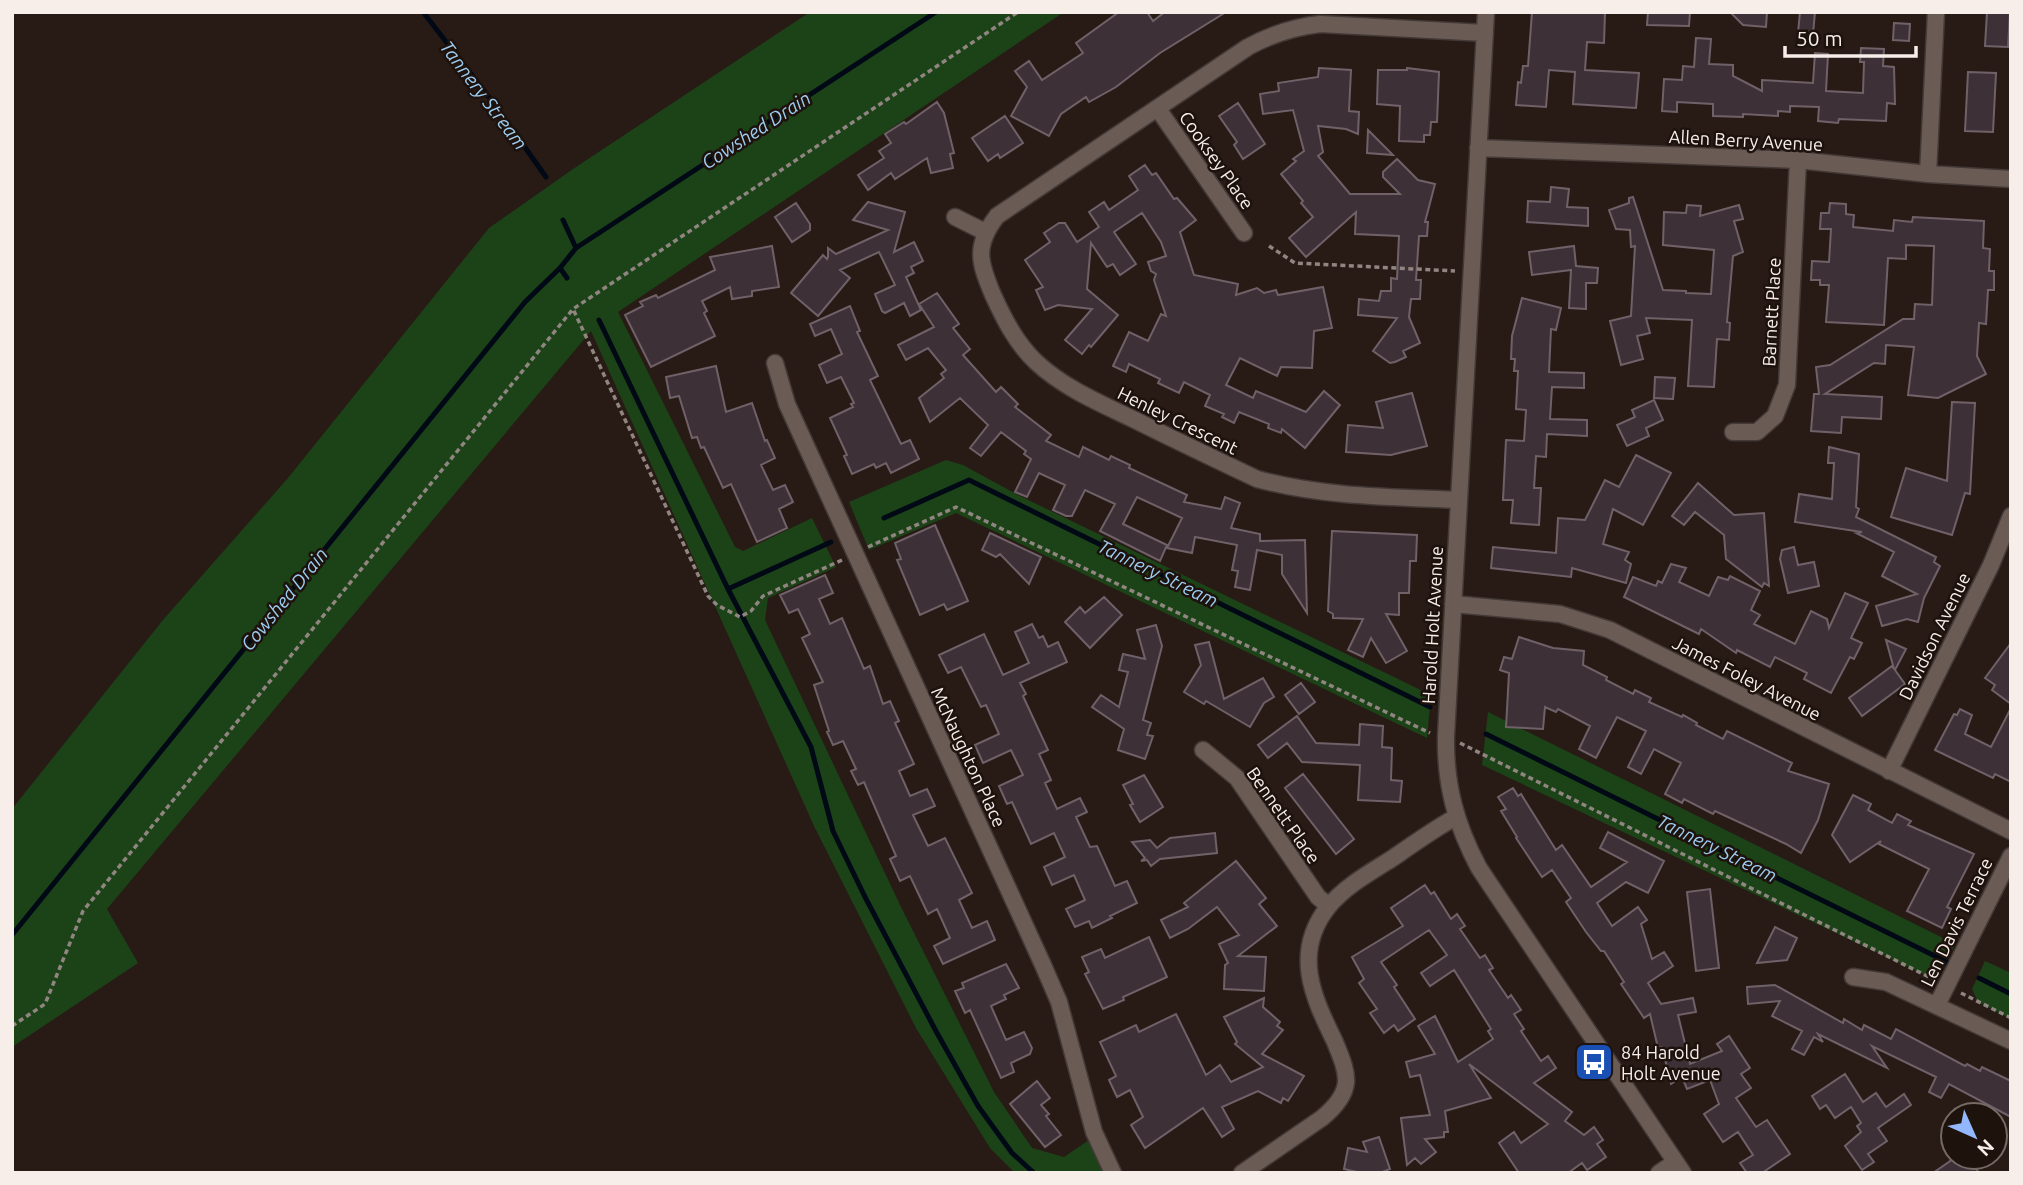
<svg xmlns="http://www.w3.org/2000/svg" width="2023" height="1185" font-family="Ubuntu,sans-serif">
	<rect width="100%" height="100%" fill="#281b15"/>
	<path fill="#1c4317" d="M810,12H1064L618,312L735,547L743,551L812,518L836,567L768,598L765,620L900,905L994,1092L1032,1148L1064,1157L1089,1140L1104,1173H1015L990,1148L916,1028L815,828L591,331L107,909L138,963L12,1047V809L163,620L288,478L489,228L573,169Z
		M946,460L963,465L1020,496L1431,695L1427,738L956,513L869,550L849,502Z
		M1488,712L1955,944L1939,975L1929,977L1482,765Z
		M1985,961L2011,973V1019L1978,1002L1972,989Z"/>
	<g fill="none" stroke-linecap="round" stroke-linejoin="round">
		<path stroke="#000915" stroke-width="5" d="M423,12L492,101L546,177
			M563,220L576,248
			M560,268L567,278
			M599,320L728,589L811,747L833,831L865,897L937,1033L978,1106L1012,1153L1034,1173
			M884,518L969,480L1430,707
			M728,589L831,542
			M1486,734L1949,963
			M12,935L525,302L560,268L576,248L936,12
			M1979,978L2011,994"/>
	</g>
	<path fill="#3d3037" stroke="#706169" stroke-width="2" d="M1119,12H1147L1153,21L1165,12H1226L1160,53L1116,87L1089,102L1086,97L1061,114L1049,136L1011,116L1027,87L1015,71L1029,61L1042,80L1083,53L1076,43Z
		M1532,12H1605L1604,43L1587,42L1585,70L1639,73L1636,108L1573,104L1575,72L1549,70L1546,107L1516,105L1518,82L1521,83L1523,66H1528Z
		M1648,12H1690L1689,26L1647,25Z
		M1730,12H1767L1766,27L1743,25Z
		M1800,12H1815L1813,34L1798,33Z
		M1987,12H2010L2008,47L1985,46Z
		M1894,23L1910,24L1909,41L1893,40Z
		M1696,38L1711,39L1709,64L1733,65V76L1762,91V80L1813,83L1815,53L1828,54L1826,91L1863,93L1864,62H1860L1861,48L1884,49L1883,66L1894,67L1895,104L1887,103L1886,121L1839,119L1838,123L1818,121L1819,107L1790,106V112L1778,111V116L1743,114V117L1713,116V104L1677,102V112L1662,111L1664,79L1682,80L1683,66L1694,67Z
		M1319,68L1351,70L1349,111L1359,112L1358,134L1346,129L1318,126L1323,152L1318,156L1350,194H1400L1383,177V172L1397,159L1418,180L1435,184L1425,222H1428L1427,236H1419L1416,280H1421L1420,299H1411L1409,317L1420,343L1403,351L1406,357L1395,362L1390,363L1373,351L1397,318L1358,315L1359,299L1379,301L1381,291H1391V278L1397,279L1399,236L1355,234L1356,212L1306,257L1289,238L1313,217L1301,203L1303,201L1281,174L1296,161L1293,159L1304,151L1293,110L1263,114L1260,94L1279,91L1278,83L1318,77Z
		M1407,68L1439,72L1437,122H1431L1430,135H1424V142L1399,141L1400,106L1377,104L1378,70H1407Z
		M1968,72L1996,73L1993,132L1965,131Z
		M937,102L944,113L954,153L950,154L953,168L931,173L927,158L895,179L891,173L868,190L858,175L884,158L879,151L891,143L885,134L904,122L906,124Z
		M1238,103L1265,144L1243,159L1234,145L1237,142L1219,116Z
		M1005,116L1023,143L1000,158L998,154L988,161L972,138Z
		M1368,130L1393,155L1367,153Z
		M1145,165L1152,175L1156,173L1174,199L1177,198L1196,220L1180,232L1194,275L1238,284L1236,295L1257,288L1264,293L1276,290L1278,295L1323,287L1332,328L1314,331L1312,368L1281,367L1277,376L1240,358L1226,385L1253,398L1256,391L1306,412L1324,391L1340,405L1305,448L1282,429L1281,433L1268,428L1269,424L1239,412L1234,423L1222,417L1224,414L1205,406L1210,395L1184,382L1179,393L1158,383L1160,379L1129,364L1126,372L1113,366L1129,332L1148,341L1161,314L1166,316L1154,280L1156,274L1151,271L1148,262L1166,256L1161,242L1142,213L1114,232L1136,264L1120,275L1113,264L1107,267L1091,243L1087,289L1118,315L1091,347L1089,345L1082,354L1065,340L1092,309L1058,305L1045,310L1036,290L1043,287L1025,260L1050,242L1044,233L1059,223H1065L1077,242L1099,227L1089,212L1104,202L1109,210L1138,190L1129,176Z
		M1551,187L1569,189L1567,207L1588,208V226L1527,222L1528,201L1550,202Z
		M1633,197L1663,290L1686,291V293L1711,294L1714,250L1663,245L1664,212L1686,213L1687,205L1701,206L1700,216L1739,205L1743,219L1734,221L1743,252L1733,256L1727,322L1730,323L1729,340L1717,339L1714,387L1688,386L1692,320L1646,318L1650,333L1637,336L1643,359L1621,365L1610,321L1631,316L1635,246L1631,247L1630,230L1616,229L1609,210L1629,203V198Z
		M868,202L905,212L894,252L914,242L923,261L911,267L914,273L906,277L921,310L910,316L904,303L885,313L882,311L875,294L895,285L879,252L840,270L850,278L818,316L791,293L823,255L827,259L828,257V248L836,254L888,230L853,220Z
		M796,203L810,224V230L792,242L775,217Z
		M1830,203L1846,204V214L1854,215L1853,227L1893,231L1894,220L1912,222L1913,217L1984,221L1983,248L1990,249L1989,271H1994V290H1988L1986,324L1979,323L1977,356L1986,374L1938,398L1908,395L1914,347L1886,345L1885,364L1874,363L1825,394L1882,397L1881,419L1842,417L1841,433L1811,431L1814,394H1819L1816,367L1830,365L1903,319H1914L1915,304L1932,305L1934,246L1906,245V259L1888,258L1884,325L1826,322L1829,285H1820V280H1811L1812,261L1829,262L1831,229H1820L1821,213H1829Z
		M772,246L779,287L752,291V296L732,299L730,287L702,301L707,311L704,313L715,336L651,367L625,315L643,306L640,302L656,295L658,298L715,270L710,257Z
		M1574,246L1576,266L1598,268L1597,283H1586V309L1569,308L1571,270L1532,275L1529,252Z
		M937,293L959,324L953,328L970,349L963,355L996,392L1001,387L1018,404L1015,407L1051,435L1046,441L1079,457L1083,447L1109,460L1111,456L1130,465L1129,468L1187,495L1184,502L1221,509L1225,497L1240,503L1231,528L1260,534V541L1305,540L1307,613L1282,574V555L1257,550L1250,590L1235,587L1238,571L1232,570L1237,545L1195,537L1192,553L1167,548L1182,518L1137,497L1123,524L1167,545L1160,561L1100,531L1115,504L1085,490L1072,516H1066L1053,510L1065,485L1039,473L1027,497L1015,492L1031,459L1024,454L1026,451L1001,432L981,456L970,448L988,425L960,398L930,422L919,398L944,378L941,374L946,370L928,348L906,360L898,345L934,327L919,304Z
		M1522,298L1561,308L1556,330L1551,329L1549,372L1584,373V388L1552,387L1550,419L1587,420V436L1547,434L1546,457L1536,456L1534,488H1541L1539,525L1511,523L1513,500H1503L1506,440L1524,441L1526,410L1516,409L1518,371H1514L1515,359H1511L1512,336Z
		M850,306L860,331L857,332L878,376L870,380L901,444L910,440L919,459L891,473L886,463L876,468L874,464L852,474L844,456L847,455L830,418L853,407L851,404L854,403L841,377L827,383L819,365L842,354L831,329L815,336L810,324Z
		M716,366L726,412L752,403L765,441L767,440L775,458L761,465L773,490L785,485L793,502L779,509L787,528L757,542L731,484L723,488L704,447L701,448L697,437L692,438L679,396L670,398L666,377Z
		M1655,377L1675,378L1673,399L1654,398Z
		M1412,393L1427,446L1391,455L1346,452L1348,425L1383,428L1376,402Z
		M1654,400L1663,420L1646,428L1649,436L1627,446L1617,425L1635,417L1632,410Z
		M1952,402L1975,403L1970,494L1965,493L1952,535L1891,517L1906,468L1947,481Z
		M1829,447L1859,454L1856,507L1859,509L1856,517L1936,557L1934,562L1940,566L1924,598L1918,622L1907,619L1882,626L1876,606L1917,594L1882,576L1894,552L1856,533L1862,532L1795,522L1799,494L1832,499L1834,463H1828Z
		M1636,455L1671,473L1643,525L1613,509L1603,544L1629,552L1625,560L1631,564L1626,583L1572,568L1571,577L1491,568L1493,547L1556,553L1558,518L1585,520L1605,480L1619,487Z
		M1698,483L1734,515L1764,513L1769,586L1764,583L1762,587L1726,559L1724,535L1695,512L1684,525L1672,516Z
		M935,525L968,601L947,610L944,604L920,615L897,560L901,559L895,543Z
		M1332,531L1417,535L1416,561H1410L1409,593H1399V615L1386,614L1407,651L1386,663L1371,638L1363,657L1348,650L1363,619L1333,618V614L1328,611Z
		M990,533L1041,557L1029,584L1000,554L996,557L982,550Z
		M1794,547L1798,565L1814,562L1819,586L1788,593L1780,559L1782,550Z
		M1671,564L1686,568L1679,582L1709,596L1718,577L1728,580L1730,576L1760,591L1751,610L1760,615L1754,624L1795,644L1811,611L1827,619L1829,628L1845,593L1868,603L1851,638L1862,643L1854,659L1850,657L1831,693L1804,679L1807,673L1775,657L1770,667L1737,650L1736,653L1701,629L1699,634L1624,597L1633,577L1656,586L1658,581L1662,583Z
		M825,575L833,593L819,599L830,624L842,618L864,669L870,666L883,704L890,701L899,721L895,723L914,764L899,771L910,796L927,789L935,806L913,815L928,846L945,838L972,893L959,900L972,928L987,921L995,940L943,964L934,946L950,938L937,909L928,914L910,876L900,881L890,859L896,856L864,782L858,785L851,771L856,769L843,741L833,745L827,732L829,731L814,685L823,682L802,638L810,634L798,609L789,613L780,595Z
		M1104,597L1122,615L1090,648L1065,622L1080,607L1085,613Z
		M1032,624L1039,638L1043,636L1048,647L1058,642L1067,662L1020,683L1026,694L1023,696L1048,750L1039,754L1051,780L1045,783L1057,809L1080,798L1087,812L1076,817L1090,847L1097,846L1115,886L1127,881L1137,903L1110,916L1112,918L1092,928L1089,921L1075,927L1066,909L1085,900L1074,875L1052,885L1044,867L1065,857L1054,833L1031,844L1012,802L1007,804L999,786L1023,775L1011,750L983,763L975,745L999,734L986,705L981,707L961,667L948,673L939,655L984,634L1003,675L1029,663L1015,632Z
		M1156,625L1162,646L1143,720L1151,723L1147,735L1153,736L1145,759L1118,750L1124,729L1092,707L1101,695L1119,707L1128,672L1119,670L1123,654L1145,659L1137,630Z
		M1519,637L1553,648L1584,651L1583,665L1607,677L1606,680L1633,694L1635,690L1651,698L1649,702L1682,717L1683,715L1697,723L1696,725L1723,739L1727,731L1792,763L1788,771L1829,784L1818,820L1801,853L1786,844L1715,811L1713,814L1684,799L1682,803L1665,794L1681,763L1654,749L1641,774L1628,767L1646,731L1617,717L1596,758L1579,749L1590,726L1558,709L1556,712L1545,707L1543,729L1506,727L1509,673L1500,670L1504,657L1512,659Z
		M1886,640L1906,649L1895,670L1905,684L1862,716L1849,698L1892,666L1894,669Z
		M1209,642L1224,699L1263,678L1274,697L1264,703L1250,727L1206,701L1204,704L1184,692L1201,665L1195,645Z
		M2011,643V704L1992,690L1995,685L1985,678Z
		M1301,683L1315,702L1299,714L1285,695Z
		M2011,708V782L1995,774L1993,778L1935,750L1954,714L1957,715L1960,709L1972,715L1965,734L1991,747Z
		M1297,716L1316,743L1359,745L1360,724L1383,726L1382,747L1392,748L1391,780L1402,781L1400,802L1358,800L1360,765L1302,762L1287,743L1268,758L1258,745Z
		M1303,774L1354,839L1336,854L1285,788Z
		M1144,775L1163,807L1140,822L1130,805L1133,804L1123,785Z
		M1513,788L1518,796L1521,794L1556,850L1562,845L1591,887L1627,862L1600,848L1608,832L1664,861L1648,893L1626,882L1597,903L1612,926L1638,907L1647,920L1641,924L1652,959L1664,952L1673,966L1648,983L1661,1004L1693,998L1696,1012L1678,1015L1690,1064L1722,1051L1717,1044L1729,1036L1750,1068L1741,1074L1751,1088L1736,1098L1756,1127L1767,1120L1790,1154L1762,1173H1747L1740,1163L1753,1155L1738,1132L1723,1142L1704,1114L1719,1104L1710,1080L1687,1089L1682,1077L1671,1084L1662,1047L1658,1048L1650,1014L1644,1018L1621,984L1624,982L1604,951H1601L1586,932L1566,902L1571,898L1552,870L1542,877L1516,838L1517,837L1501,811L1506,809L1498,797Z
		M1853,795L1871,804L1868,810L1892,823L1897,814L1911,821L1908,825L1974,854L1947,907L1951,909L1942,928L1907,911L1929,869L1879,844L1881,841L1850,862L1832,835Z
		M1215,833L1217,853L1160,859L1151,866L1147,860L1141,861L1145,858L1132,842L1150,840L1157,848L1170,838Z
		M1236,861L1266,898L1259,904L1277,926L1238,956L1266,957L1264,991L1224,989L1225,965L1228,963L1219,944L1239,935L1217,907L1188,929L1170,938L1161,920L1188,907L1184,903Z
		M1425,885L1431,894L1434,892L1451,919L1457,914L1465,926L1460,929L1480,958L1485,955L1493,968L1489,970L1508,998L1511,995L1521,1010L1514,1014L1524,1029L1521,1031L1541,1061L1548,1056L1556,1068L1534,1083L1572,1112L1565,1121L1584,1135L1594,1127L1603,1140L1597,1144L1606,1157L1587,1170L1582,1163L1568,1173H1519L1499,1143L1514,1132L1521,1143L1548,1124L1469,1064L1491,1098L1445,1111L1448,1132H1444V1137L1425,1139L1436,1152L1421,1164L1415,1158L1407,1165L1401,1118L1430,1115L1420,1075L1410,1077L1406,1062L1435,1054L1418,1026L1435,1016L1458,1062L1493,1039L1488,1031L1491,1029L1454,970L1430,986L1421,973L1447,955L1429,930L1381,962L1397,985L1394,987L1415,1019L1398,1031L1394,1025L1384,1033L1370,1013L1377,1009L1359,983L1364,979L1352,957L1403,926L1391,908Z
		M1710,889L1719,968L1696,971L1687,892Z
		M1775,927L1797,938L1787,960L1757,963Z
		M1149,937L1167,977L1123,997L1124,1000L1103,1009L1085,974L1089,972L1082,957L1101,949L1105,958Z
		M1006,964L1019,988L1004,995L1006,999L991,1006L1006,1040L1024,1032L1032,1048L1030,1054L1011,1063L1014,1072L1001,1078L970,1010L965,1013L955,991L964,988L962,983Z
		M1775,985L1843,1023L1844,1019L1862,1030L1864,1025L1891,1039L1896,1029L1965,1066L1967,1064L1980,1071L1982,1067L2011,1081V1117L1949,1084L1941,1098L1929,1092L1936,1077L1872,1046L1887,1068L1818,1034L1823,1042L1814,1037L1804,1055L1792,1049L1802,1031L1772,1016L1780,1001L1748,1004L1747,987Z
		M1264,998L1263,1007L1280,1022L1277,1026L1283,1030L1262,1054L1304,1076L1288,1101L1283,1098L1281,1103L1258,1091L1222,1107L1234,1129L1222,1137L1203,1108L1145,1148L1131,1125L1143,1117L1130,1090L1117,1097L1109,1080L1116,1076L1100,1042L1136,1025L1139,1032L1176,1014L1206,1075L1220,1065L1231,1082L1263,1067L1235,1044L1237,1042L1224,1017Z
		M1845,1074L1863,1102L1876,1093L1886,1107L1904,1094L1911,1105L1878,1128L1887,1141L1868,1154L1874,1162L1862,1170L1845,1146L1861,1132L1857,1126L1861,1123L1851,1107L1835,1118L1826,1105L1820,1109L1812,1096Z
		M1037,1081L1050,1098L1041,1105L1049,1114L1046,1116L1061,1135L1045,1147L1010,1104Z
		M1379,1137L1390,1169L1380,1173H1361L1344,1169L1348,1148L1367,1152L1363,1142Z
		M1956,1157H1968L1979,1173H1933Z"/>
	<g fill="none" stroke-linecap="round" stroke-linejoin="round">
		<g stroke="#433936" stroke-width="19">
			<path id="street" d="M1486,12L1446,736C1445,785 1456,825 1479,868L1683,1173
				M1158,109L1244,233
				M1478,148L1798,160L1928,174L2011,179
				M1928,174L1936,12
				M955,217L985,232
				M775,363L787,404L1043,965L1059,1002L1094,1132L1113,1173
				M1733,432H1757L1775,416L1787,385L1798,160
				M1458,500C1391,497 1323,497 1257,479C1217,460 1177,441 1137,421C1102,404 1065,389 1036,362C1016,343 1004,319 993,295C979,262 974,246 997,216L1248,47C1272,34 1293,27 1320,24L1485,33
				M1453,604L1560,614L1610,630L2011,831
				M1203,750L1237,778L1318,897L1329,906
				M1889,771L1991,565L2011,516
				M1853,977L1886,982L2011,1041
				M1937,1005L2011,856
				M1242,1173L1322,1118C1333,1109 1344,1098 1346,1083C1347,1069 1340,1055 1335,1042C1313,997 1292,953 1328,907C1345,886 1371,872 1393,858C1413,844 1434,829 1456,817
				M1659,1173L1675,1162"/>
		</g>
		<path stroke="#908580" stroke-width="3.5" stroke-dasharray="5 3.5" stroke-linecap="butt" d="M1269,246L1295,263L1455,271
			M868,547L956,507L1430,733
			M842,560L763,596L751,611L740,617L717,605L708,596L573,309L1018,12
			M1460,743L1933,979
			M1961,993L2011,1018
			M12,1026L45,1004L83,911L573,309"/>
		<use href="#street" stroke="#6b5b55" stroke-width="16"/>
	</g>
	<defs>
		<g id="bus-square" transform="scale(2.0125)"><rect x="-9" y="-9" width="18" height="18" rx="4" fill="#1a4fb4" stroke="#1e120c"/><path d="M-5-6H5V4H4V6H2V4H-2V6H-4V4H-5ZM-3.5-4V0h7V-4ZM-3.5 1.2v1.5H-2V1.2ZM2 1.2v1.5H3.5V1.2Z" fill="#fff"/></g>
	</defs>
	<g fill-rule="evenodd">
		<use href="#bus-square" x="1594" y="1062"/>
	</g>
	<g text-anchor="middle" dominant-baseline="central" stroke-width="5" stroke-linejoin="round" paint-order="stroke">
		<g font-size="18" fill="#f7eeea" stroke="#1e120c">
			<text transform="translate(1746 140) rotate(3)">Allen Berry Avenue</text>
			<text transform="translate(1217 160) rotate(55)">Cooksey Place</text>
			<text transform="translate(1771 312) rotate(-87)">Barnett Place</text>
			<text transform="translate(1178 420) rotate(26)">Henley Crescent</text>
			<text transform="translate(1432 625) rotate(-87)">Harold Holt Avenue</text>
			<text transform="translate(1934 636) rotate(-64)">Davidson Avenue</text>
			<text transform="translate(1747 678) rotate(27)">James Foley Avenue</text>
			<text transform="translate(969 757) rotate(65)">McNaughton Place</text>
			<text transform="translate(1284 815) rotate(55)">Bennett Place</text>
			<text transform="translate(1956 922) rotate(-64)">Len Davis Terrace</text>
		</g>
		<g font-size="18" fill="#f7eeea" stroke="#1e120c" text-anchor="start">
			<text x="1621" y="1052">84 Harold<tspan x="1621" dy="21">Holt Avenue</tspan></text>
		</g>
		<g font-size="19" font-style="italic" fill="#9dcdf2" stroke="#1e120c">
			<text transform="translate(484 95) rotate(53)">Tannery Stream</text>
			<text transform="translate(756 130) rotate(-33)">Cowshed Drain</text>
			<text transform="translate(1158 573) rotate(26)">Tannery Stream</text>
			<text transform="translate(284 599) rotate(-51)">Cowshed Drain</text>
			<text transform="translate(1717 848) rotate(26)">Tannery Stream</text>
		</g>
	</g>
	<rect width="2023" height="1185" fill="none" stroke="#f7eeea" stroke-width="28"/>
	<g transform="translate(1974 1136) rotate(135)"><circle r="33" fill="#1e120c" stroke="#756a65" stroke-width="2"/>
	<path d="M0-5L12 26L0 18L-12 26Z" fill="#93b7fd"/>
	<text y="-10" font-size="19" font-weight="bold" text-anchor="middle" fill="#f7eeea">N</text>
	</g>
	<path d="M1785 46v10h131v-10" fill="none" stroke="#f7eeea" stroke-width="3.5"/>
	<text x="1796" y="46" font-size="21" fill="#f7eeea" stroke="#1e120c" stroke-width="5" paint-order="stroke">50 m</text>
</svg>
